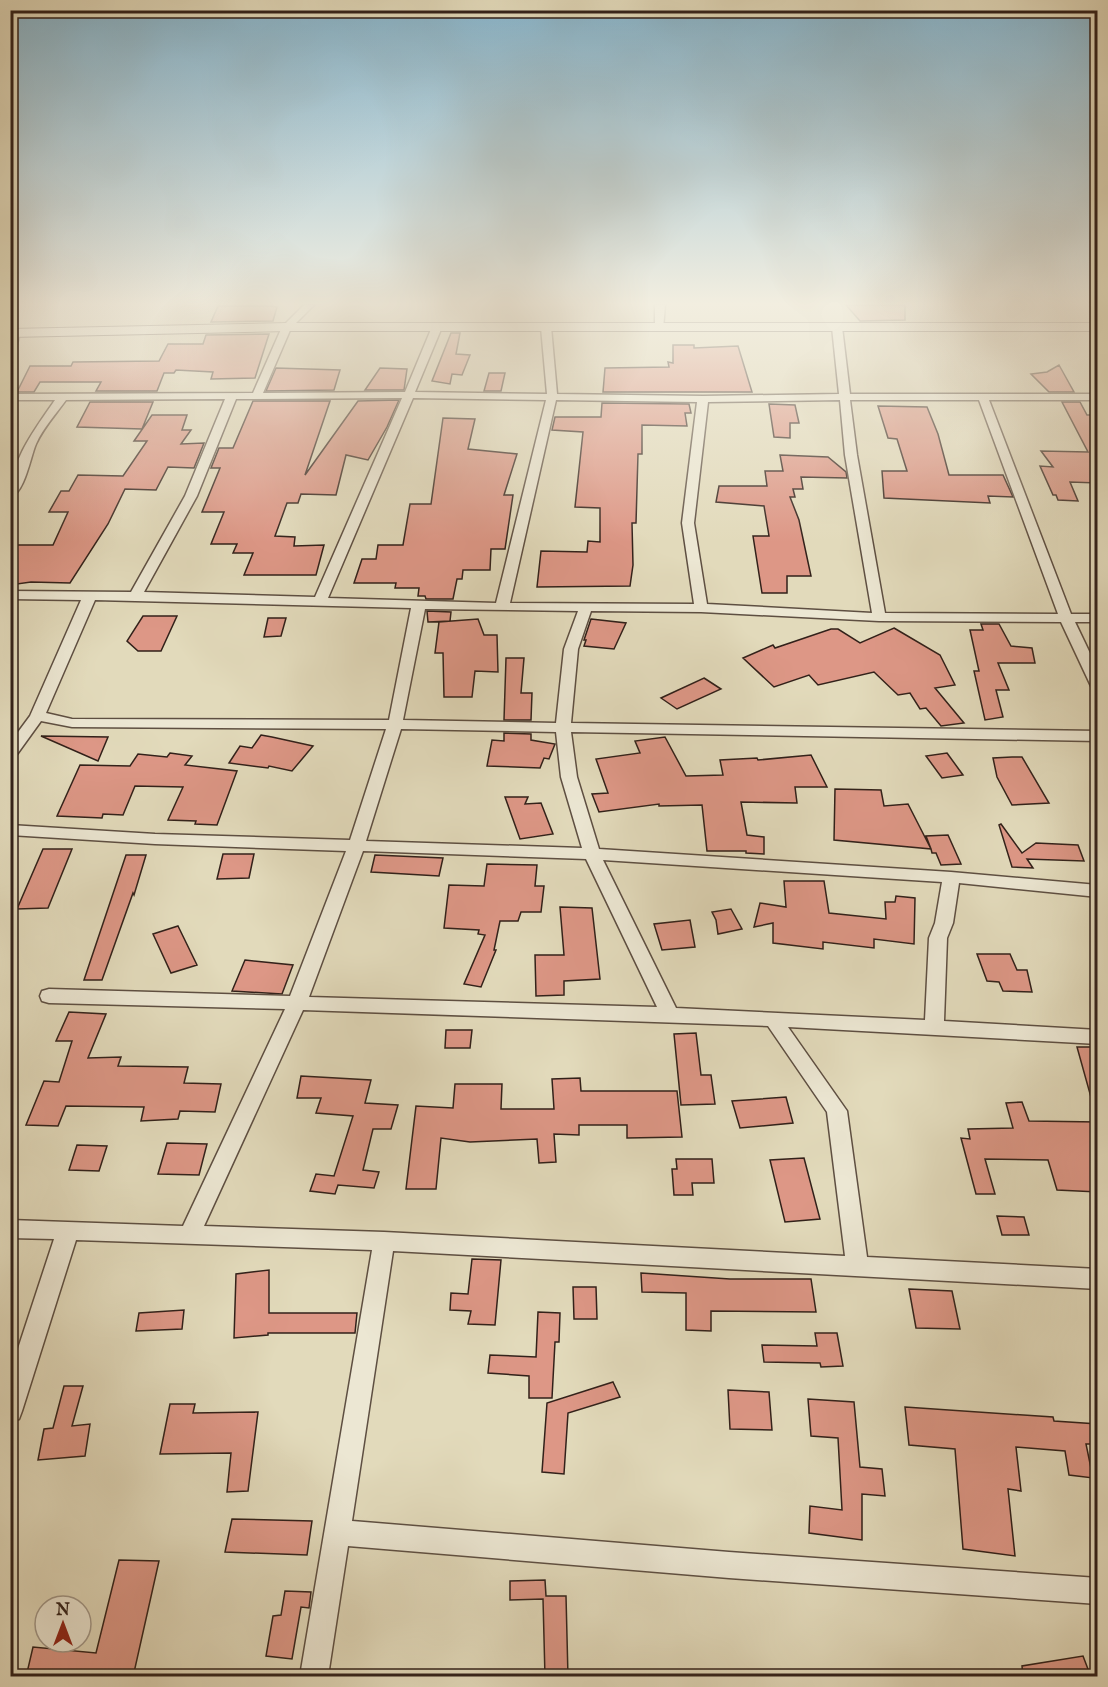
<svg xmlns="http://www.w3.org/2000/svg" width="1108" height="1687" font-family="'IM FELL English',serif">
	<rect width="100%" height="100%" fill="#e2dabb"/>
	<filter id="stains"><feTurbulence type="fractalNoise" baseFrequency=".00333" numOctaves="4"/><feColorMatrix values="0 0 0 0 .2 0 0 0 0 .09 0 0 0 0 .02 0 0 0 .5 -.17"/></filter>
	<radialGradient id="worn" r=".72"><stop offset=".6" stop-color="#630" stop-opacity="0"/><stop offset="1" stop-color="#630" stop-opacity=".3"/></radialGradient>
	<path fill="#dd9786" stroke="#32211a" stroke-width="1.5" d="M846,305H905V320L860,321Z
		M218,306H271L277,307L273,321L211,322Z
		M451,333H460L456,354L470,355L462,375L452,374L450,384L432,381Z
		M269,334L255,378L211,379L213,372L176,370L174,373H164L157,391H96L101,382H40L34,392H17L30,366H71L73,362L159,361L168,344H203L206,335Z
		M673,345H694V348L738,346L752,392H603L605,368L669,367L668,362L673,363Z
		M1059,365L1074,392H1049L1031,374L1047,372Z
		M276,368L340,370L334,390L266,391Z
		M380,368L407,369L404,390H365Z
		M489,373H505L501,391H484Z
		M399,400L387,427L368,460L346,455L336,495L301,494L298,503H287L275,536L295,537L294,546L324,545L316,575H244L253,553H233L237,544H211L224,512H202L220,468H211L219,448H233L253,401H330L305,475L358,401Z
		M90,402H153L142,429L77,427Z
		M1062,402H1080L1087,415H1098V483L1070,482L1078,501L1058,500L1056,495H1053L1040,466L1053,467L1041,451L1088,452Z
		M602,403L689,404L691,413H685L687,426L642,425V454H638L636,523H632L633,565L630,586L537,587L541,551L587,552L588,541L600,542V508L575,507L583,432L552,430L555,417H601Z
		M769,404L795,405L799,423H790V438L774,437Z
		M878,406L927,407L938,434L949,475H1003L1013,497L988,496L990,503L884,498L882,471H907L897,439L888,438Z
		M152,415H187L182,430H191L181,444L204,443L194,468L168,467L156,490L125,489L108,524L70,583L31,582L10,585V545H53L68,512H49L61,491H69L78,475L123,476L147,441H134Z
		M443,418L475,419L468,449L517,454L504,495H513L505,549H491L490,570H463L462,579H457L453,599H426L425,596H418L419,588H395L396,583H354L362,559H376L378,545H403L410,504H431Z
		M780,455L828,457L846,472L847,478L801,477L803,489H793L795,497H790L799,520L811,576H787V593H762L753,536H769L764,506L716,502L719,486H767L765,471H783Z
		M427,611L451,612L450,621L428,622Z
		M143,616H177L161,651H138L127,641Z
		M268,618H286L281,636L264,637Z
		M478,619L484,635H497L498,672L475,671L472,697H444L443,653H435L439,622Z
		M591,619L626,623L614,649L584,646L586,640H584Z
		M981,624H999L1011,646L1032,648L1035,663H998L1009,690H996L1003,717L985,720L974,671H979L970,630H983Z
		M894,628L940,655L955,685L935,688L964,723L941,726L926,708L920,709L910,693L898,695L874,672L818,685L809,675L774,687L743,658L773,645L775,648L831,629H838L860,643Z
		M506,658H524L521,693H532L531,720H504Z
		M704,678L721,689L677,709L661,698Z
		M504,733L531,734V740L555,744L549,759L544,758L540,768L487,766L492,740L504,741Z
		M261,735L272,737L313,746L292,771L269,766L268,768L229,763L240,746L252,748Z
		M41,736L108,737L98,761Z
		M665,737L686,776L723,775L720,760L757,758L758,760L811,755L827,787H795L797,803L741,802L747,835L764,837V854L746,853V851H707L702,805L659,806V804L599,812L592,794L608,793L596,759L640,753L635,741Z
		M170,753L192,756L185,765L237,771L217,825L195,824L196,821L168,820L183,787L135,786L123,815L103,814L102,818L57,816L80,765L130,766L138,754L167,757Z
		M947,753L963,775L942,778L926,756Z
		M1012,757H1022L1049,803L1012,805L997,777L993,758Z
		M835,789L881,790L884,806L908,804L931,849L926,836L948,835L961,864L941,865L936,853H932L931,849L834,840Z
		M505,797H528L525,804L541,803L553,834L520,839Z
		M1001,824L1022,853L1036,843L1078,845L1084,861L1027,859L1033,868L1012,867L999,825Z
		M43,849H72L48,908L17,909Z
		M223,854H254L249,878L217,879Z
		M126,855H146L134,895L133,893L102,980H84Z
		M375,855L443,858L439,876L371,872Z
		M487,864L537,865L535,886H544L541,912H521L518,921H500L494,950H496L481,987L464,984L485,935L478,934L479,930L444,928L449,885L484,886Z
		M784,881H824L829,913L886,919L885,902H895L896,896L915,898L914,944L874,939V948L823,942V949L773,943V923L754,927L760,903L786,907Z
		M560,907L592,908L600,979L564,981V995L536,996L535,955H564Z
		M731,909L742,929L718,934L716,920L712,912Z
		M690,920L695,947L662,950L654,924Z
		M178,926L197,965L171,973L153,934Z
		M977,954H1010L1017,970H1027L1032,992L1003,991L999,982L987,981Z
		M245,960L293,965L282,994L232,991Z
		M69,1012L106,1014L88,1058L121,1057L118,1066L188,1067L184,1083L221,1084L215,1112L180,1111L178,1119L141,1121L144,1107L66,1106L58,1126L26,1125L44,1081L59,1082L72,1041H56Z
		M446,1030H472L470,1048H445Z
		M696,1033L701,1075H711L715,1104L681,1105L674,1034Z
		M1077,1047H1098V1100L1092,1101Z
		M301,1076L371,1080L365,1103L398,1105L391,1129H373L363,1170L379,1172L374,1188L338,1185L335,1194L310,1191L316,1174L334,1176L353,1116L316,1113L321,1098H297Z
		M580,1078L581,1091H677L682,1137L627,1138V1125H579V1135L554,1134L556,1162L539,1163L537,1139L470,1142L441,1138L436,1189H406L416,1106L453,1108L455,1084H502L501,1109H554L552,1079Z
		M786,1097L793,1123L740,1128L732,1101Z
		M1022,1102L1029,1121L1098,1122V1192L1057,1190L1048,1160L985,1159L995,1194H976L961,1138L970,1139L968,1129L1013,1128L1006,1103Z
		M167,1143L207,1144L199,1175L158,1174Z
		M77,1145L107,1146L99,1171L69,1170Z
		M804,1158L820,1219L785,1222L770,1160Z
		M676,1159H712L714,1183H692L693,1195H674L672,1169H677Z
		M997,1216L1024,1217L1029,1235H1002Z
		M472,1259L501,1260L495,1325L468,1324L471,1311L450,1310L451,1293L468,1294Z
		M269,1270V1313H357L355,1333H268V1335L234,1338L236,1274Z
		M641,1273L730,1279H811L816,1312L711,1311V1331L686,1330V1293L642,1292Z
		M573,1287H596L597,1319H574Z
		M909,1289L952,1291L960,1329L916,1328Z
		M184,1310L182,1329L136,1331L139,1313Z
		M538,1312L560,1313L559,1342H555L552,1398H529V1376L488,1373L490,1355L536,1357Z
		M815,1333H837L843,1366L821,1367L820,1363L764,1362L762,1345L817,1346Z
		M613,1382L620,1397L568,1413L564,1474L542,1472L547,1403Z
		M64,1386H83L72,1426L90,1424L85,1456L38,1460L44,1429L53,1428Z
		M728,1390L769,1392L772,1430L730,1429Z
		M808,1399L854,1402L860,1467L882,1469L885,1496L862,1494V1540L809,1533L810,1506L842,1510L838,1438L811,1436Z
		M170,1404H195L193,1413L258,1412L248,1491L227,1492L231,1453L160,1454Z
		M905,1407L1053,1417L1054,1421L1098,1424V1444H1086L1093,1478L1069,1475L1065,1451L1016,1447L1021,1491L1008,1489L1015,1556L963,1549L955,1449L909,1445Z
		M232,1519L312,1521L307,1555L225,1552Z
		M119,1560L159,1561L133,1677H26L33,1647L96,1653Z
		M545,1580L546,1596H566L568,1677H545L543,1599L510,1600V1581Z
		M285,1591L311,1592L309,1608L301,1607L292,1659L266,1656L273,1616L281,1615Z
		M1083,1656L1091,1677H1023L1022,1666Z"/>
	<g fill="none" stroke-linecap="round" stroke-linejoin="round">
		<g stroke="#5e4f42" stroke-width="3">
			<path id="street" d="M304,305H314L291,328L263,393L405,392L432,327L437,324L442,327L415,392L547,394L541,327L546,324L551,327L557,394L703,396L839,394L832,327L837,324L842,327L850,394H1098V400H989L1071,614H1098V622H1075L1098,670V690L1091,686L1061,622L879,621L701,612L591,611L578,649L571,723L1098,731V741L571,732L577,777L599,849L951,872L1098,885V897L959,883L953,923L947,938L944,1021L1098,1030V1044L788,1027L847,1111L867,1257L1098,1269V1289L393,1251L352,1521L729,1552L1098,1578V1604L729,1578L348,1546L328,1676H300L372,1250L76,1240L22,1411L19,1419L10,1422V1373L54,1239L10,1238V1220L183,1226L285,1009L49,1003L42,1001L40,996L42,991L49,989L290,996L346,851L155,844L10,835V825L155,834L350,840L386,729L72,727L41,721L15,757L10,758V743L30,716L81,600L10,599V591L131,592L185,496L225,399L66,400C56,414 43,428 36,444C30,458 25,492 10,498C10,461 35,429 55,400H10V394L253,393L282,327ZM402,398L315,597L144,592L197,496L236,399ZM413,398L546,400L496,603L328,598ZM556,400L697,402L682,523L694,604L510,603ZM840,400L845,455L872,613L707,604L694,523L708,402ZM850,400H979L1058,614L885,613L857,455ZM95,600L411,608L389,720L72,719L46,713ZM425,609L578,611L564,649L556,723L403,720ZM401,729L556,732L561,777L582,848L366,841ZM363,851L586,859L657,1007L309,997ZM603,860L942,882L935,923L929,938L925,1020L676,1008ZM303,1010L768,1026L827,1112L845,1256L384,1232L204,1226Z
				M655,305H665L663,329L655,327Z
				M15,330L20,333L15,351L10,354V333Z"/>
		</g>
		<g stroke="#32211a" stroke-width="2">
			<path id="secondary" d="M287,323H1098V331H287L10,337V329Z"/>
		</g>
		<use href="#street" fill="#ece7d3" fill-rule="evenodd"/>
		<use href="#secondary" fill="#ece7d3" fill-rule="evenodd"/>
	</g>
	<linearGradient id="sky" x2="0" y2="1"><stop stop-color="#87b7d0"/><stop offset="0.56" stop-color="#f2eee0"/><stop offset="1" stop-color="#f2eee0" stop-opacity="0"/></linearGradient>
	<rect width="1108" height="542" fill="url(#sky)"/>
	<rect width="1108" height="1687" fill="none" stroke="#e2dabb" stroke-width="36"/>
	<rect x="12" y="12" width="1084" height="1663" fill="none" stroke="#32211a" stroke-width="3"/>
	<rect x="18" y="18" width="1072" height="1651" fill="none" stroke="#32211a" stroke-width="1.5"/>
	<g transform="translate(63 1624)"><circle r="28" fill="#ece7d3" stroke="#a29889" stroke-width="1.5"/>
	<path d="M0-4.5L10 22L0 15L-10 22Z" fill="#8f2418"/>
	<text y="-9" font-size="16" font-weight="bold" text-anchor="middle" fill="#32211a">N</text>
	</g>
	<rect width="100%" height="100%" filter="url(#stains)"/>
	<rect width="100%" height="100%" fill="url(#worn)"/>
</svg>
